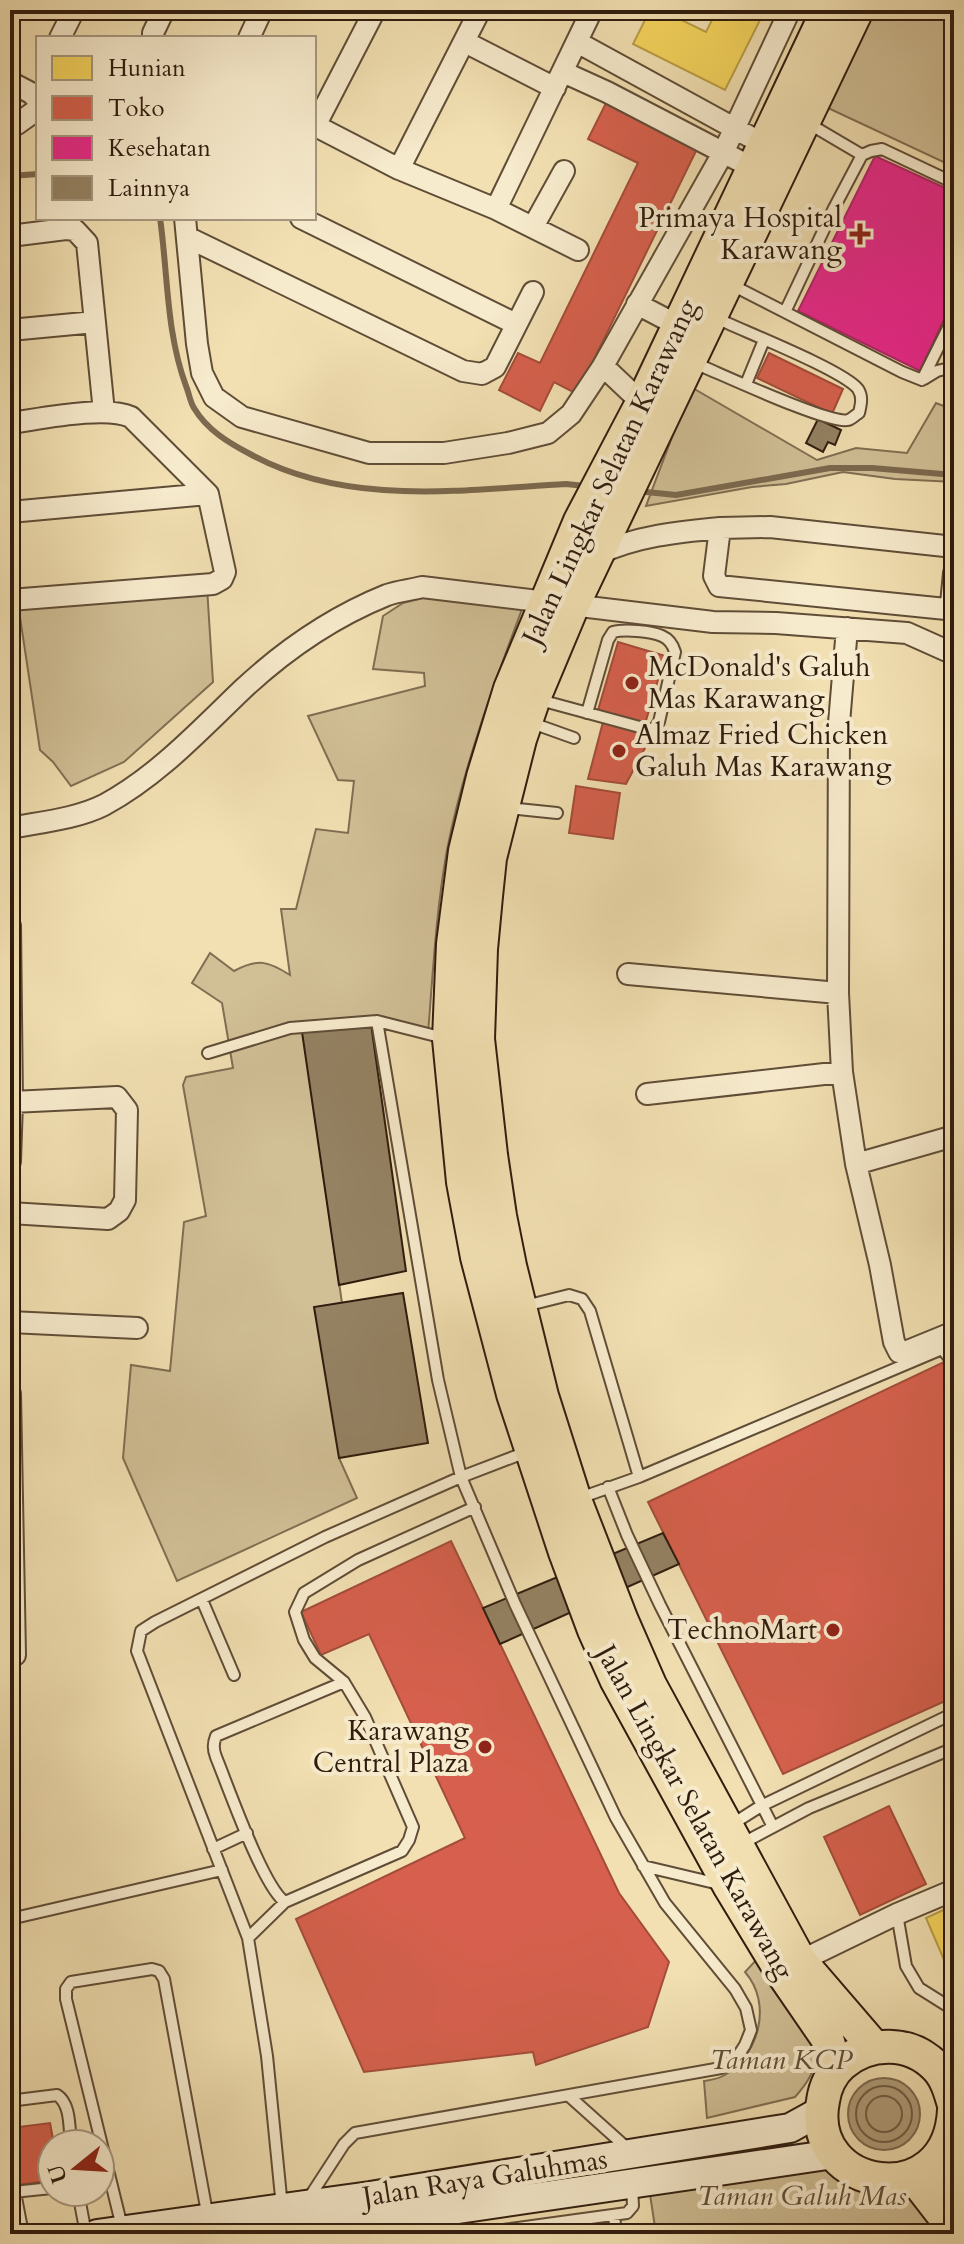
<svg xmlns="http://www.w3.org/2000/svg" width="964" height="2244" font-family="Cardo,serif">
	<rect width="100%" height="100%" fill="#f2e0b2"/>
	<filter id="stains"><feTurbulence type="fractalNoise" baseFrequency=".0025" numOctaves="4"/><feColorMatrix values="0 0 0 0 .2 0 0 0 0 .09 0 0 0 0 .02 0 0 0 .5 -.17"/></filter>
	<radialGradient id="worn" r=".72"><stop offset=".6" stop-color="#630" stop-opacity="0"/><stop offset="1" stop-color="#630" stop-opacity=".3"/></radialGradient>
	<path fill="#d1bf96" stroke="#806e52" stroke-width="2" d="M875,10H954V167L828,108Z
		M691,387L817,460L856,448L907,453L936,403L954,410V482L895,479L843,472L786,484L752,487L646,506Z
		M207,587L213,682L124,762L71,786L53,762L40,750L18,604Z
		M427,597L522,609C493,687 463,768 447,850C436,911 433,972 428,1034L377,1021L302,1028L342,1303L339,1458L357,1498L177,1581L123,1458L131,1365L170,1371L184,1222L206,1216L183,1085L186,1077L233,1068L222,1003L192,983L210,953L234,971C258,958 268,961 290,975L281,909H296L316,829L348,833L354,781L338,780L308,716L425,686L424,673L373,669L383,616L403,603Z
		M758,1958C771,1978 812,2032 815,2051C819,2068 805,2086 795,2097L707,2118L704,2081C710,2080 718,2079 723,2076C759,2056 773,2004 745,1972Z
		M818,2156L922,2188L954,2234H656L648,2181Z"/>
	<path fill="#b09d7a" stroke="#7c694f" stroke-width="2" d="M848 2114a36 36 0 1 1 72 0a36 36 0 1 1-72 0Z"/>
	<path fill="#f6d55c" stroke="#ba9e45" stroke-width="2" d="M650,10H661L706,32L717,10H765L725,90L633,44Z
		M954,1905V1983L926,1918Z"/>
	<path fill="#d6604d" stroke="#a44c3a" stroke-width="2" d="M607,101L698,147L577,394L554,382L540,411L499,390L518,353L540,363L638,163L588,139Z
		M769,353L843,389L832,414L757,378Z
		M618,642L665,656L645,724L598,710Z
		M603,722L653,733L626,784L588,779Z
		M576,786L620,793L613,839L569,833Z
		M946,1361L954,1379V1697L783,1774L648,1502Z
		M451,1541L619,1893L669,1962L648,2027L536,2065L533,2052L364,2072L296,1919L465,1838L369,1634L321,1655L301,1612Z
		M889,1806L926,1884L860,1915L824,1837Z
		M50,2123L54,2144H52V2180L18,2185L10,2128Z
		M604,2224L606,2234H543Z"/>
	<path fill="#e7298a" stroke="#b02565" stroke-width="2" d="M875,156L954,192V298L920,371L798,311Z"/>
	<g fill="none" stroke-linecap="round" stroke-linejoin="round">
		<path stroke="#705c44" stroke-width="2" d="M856 2114a28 28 0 1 1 56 0a28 28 0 1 1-56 0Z
			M866 2114a18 18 0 1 1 36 0a18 18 0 1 1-36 0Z"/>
		<path stroke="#7c694f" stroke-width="6" d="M10,176L38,174
			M160,218C168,274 166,332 186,386C189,393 190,402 194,408C207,430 229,443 250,454C346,507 461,490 566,484L585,486
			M636,491L676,495L830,468H872L954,475"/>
	</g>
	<path fill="#948263" stroke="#2f1c0e" stroke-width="2" d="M818,419L841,430L835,445L828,442L823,452L806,443Z
		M371,1024L406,1271L339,1285L302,1032Z
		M403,1293L428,1443L339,1458L314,1307Z
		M663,1533L679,1564L500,1644L483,1608Z"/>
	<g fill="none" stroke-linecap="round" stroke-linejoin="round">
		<g stroke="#604d37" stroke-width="14">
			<path id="lane" d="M806,122L862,155
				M730,284L902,372L922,380L954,316
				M785,312L834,208L862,155L871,151L882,149L954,183
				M692,362C717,372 829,425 848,420C852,419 855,415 859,413C861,404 863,397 858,389C843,370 743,331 716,318
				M924,379L937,371L954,367
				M746,384L764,340
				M540,700L647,729H654L659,722L675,652C673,645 669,639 662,636C651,631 624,629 613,632L608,640L587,713
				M532,723L574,738
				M508,808L557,813
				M208,1053L290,1028L377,1021L444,1038
				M525,1306L569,1295L582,1299L590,1311L639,1477
				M608,1487L627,1535L660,1605L773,1827
				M577,1499L639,1477L942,1349L954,1364
				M202,1600L234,1675
				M344,1682L216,1736C213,1744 213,1749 216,1757C228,1786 263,1887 285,1902L402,1851L409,1840L413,1827L365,1717L344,1682L315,1658L304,1640L295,1612L304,1593L358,1560L475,1507
				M731,1825L761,1806L954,1713
				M741,1844L809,1808L954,1748
				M213,1849L247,1833
				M643,1866L719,1884
				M897,1914L906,1966L919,1988L954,2010
				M10,1919L222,1870
				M248,1938L285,1902
				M569,2096L627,2148
				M10,2106L17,2100L57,2095C71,2104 69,2128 71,2144
				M10,2166L23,2234
				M13,2192L52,2188
				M78,2192L86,2234
				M307,2201L344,2144L355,2133L721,2068L736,2059L745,2045L751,2030L746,2008L735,1989L665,1903L616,1818L515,1604L461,1477L438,1380L377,1021
				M282,2207L267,2056L248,1938L137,1651L141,1631L155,1622L325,1537L461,1477L529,1451
				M614,2215L616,2234
				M122,2227L66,1999V1989L71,1982L152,1969L159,1971L164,1979L208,2218
				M473,2234L627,2213L633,2206L632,2186"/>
		</g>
		<g stroke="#604d37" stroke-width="24">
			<path id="street" d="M60,38L74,10
				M153,38V33L164,10
				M249,38L262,10
				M465,42L555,88
				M577,42L765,145
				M563,72L607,92L753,168
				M10,82L31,93L38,100
				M10,125L17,124L38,109
				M314,125L399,169L496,209L578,250
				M315,126L375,10
				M399,169L480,10
				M496,209L592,10
				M185,218L197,344L202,373L214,397L242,417L369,453H444L508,443L548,433L571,414L603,366L723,153L790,10
				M301,218L516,324
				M533,227L564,171
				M10,236L66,229L75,230L87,243L104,412
				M187,237L463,371L482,374L495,367L533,292
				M637,304L679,326
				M10,330L95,322
				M603,366L642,403
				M10,423C40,419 105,405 131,417L208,494L225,572L222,579L213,584L10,600
				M10,512L208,494
				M720,528L770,527L954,547
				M598,554C637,536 677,532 720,528L714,576L719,586L946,609L951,604L954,573
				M847,628L839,723L838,993L842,1072L856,1164L880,1265L894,1342L899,1352H905L954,1332
				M10,828C41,822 76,819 104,805C158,776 201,729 244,688C285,650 335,616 387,595C398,591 411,590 422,587L713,622L776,623L907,633L954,654
				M10,926L12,1102L10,1161
				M628,974L838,993
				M647,1094L842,1072
				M856,1164L954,1136
				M10,1213L108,1219L119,1211L125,1200L127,1110L117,1097L12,1102
				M10,1322L137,1328
				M10,1394L15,1655
				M792,1965L897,1914L954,1890"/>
		</g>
		<g stroke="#2f1c0e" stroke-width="32">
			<path id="secondary" d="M97,2234L370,2196L790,2128L821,2111
				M287,2234L834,2154"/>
		</g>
		<g stroke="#2f1c0e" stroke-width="36">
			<path id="primary" d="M828,10L642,403L580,521L510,689L483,777L465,851L453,944L449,1039L463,1182L477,1257L513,1394L565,1552L594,1630L616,1679L730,1887L781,1971L827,2038L836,2070
				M857,10L573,605L534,698L520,739L490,858L486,896L481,949L478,1039L491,1155L500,1216L510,1266L542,1396L575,1500L622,1621L650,1685L800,1961L874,2047
				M954,2105C950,2091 946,2077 936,2067C910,2040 869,2041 842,2064C831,2074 825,2087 823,2101C805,2192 949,2215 954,2110
				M945,2148L949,2179L954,2186
				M913,2176L954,2229"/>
		</g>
		<use href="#lane" stroke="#f7ebcd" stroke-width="10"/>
		<use href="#street" stroke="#f7ebcd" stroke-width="20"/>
		<use href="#secondary" stroke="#f7ebcd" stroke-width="28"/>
		<use href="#primary" stroke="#f2e0b2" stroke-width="32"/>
	</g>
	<g fill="#8f2418" stroke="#f7ebcd" stroke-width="3">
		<path d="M856 222h8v8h8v8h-8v8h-8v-8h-8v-8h8z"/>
		<circle cx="632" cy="683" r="8"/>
		<circle cx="619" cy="751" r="8"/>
		<circle cx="833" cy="1630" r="8"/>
		<circle cx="485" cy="1747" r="8"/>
	</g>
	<g text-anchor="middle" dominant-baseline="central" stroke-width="8" stroke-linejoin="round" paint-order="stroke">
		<g font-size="28" fill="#2f1c0e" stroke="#f7ebcd" text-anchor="end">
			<text x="842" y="218">Primaya Hospital<tspan x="842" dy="32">Karawang</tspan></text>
			<text x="648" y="667" text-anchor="start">McDonald's Galuh<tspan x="648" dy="32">Mas Karawang</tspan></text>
			<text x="635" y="735" text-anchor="start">Almaz Fried Chicken<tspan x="635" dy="32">Galuh Mas Karawang</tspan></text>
			<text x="817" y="1630">TechnoMart</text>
			<text x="469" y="1731">Karawang<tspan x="469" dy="32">Central Plaza</tspan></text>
		</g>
		<g font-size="28" fill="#2f1c0e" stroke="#f7ebcd">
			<text transform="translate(610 472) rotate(-65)">Jalan Lingkar Selatan Karawang</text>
			<text transform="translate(695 1812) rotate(61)">Jalan Lingkar Selatan Karawang</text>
			<text transform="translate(485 2178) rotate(-9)">Jalan Raya Galuhmas</text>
		</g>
		<g font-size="28" font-style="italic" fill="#604d37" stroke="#f7ebcd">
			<text x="781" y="2060">Taman KCP</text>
			<text x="802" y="2196">Taman Galuh Mas</text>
		</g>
	</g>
	<rect width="964" height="2244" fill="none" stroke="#f2e0b2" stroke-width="40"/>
	<rect x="12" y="12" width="940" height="2220" fill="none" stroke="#2f1c0e" stroke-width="4"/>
	<rect x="20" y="20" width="924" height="2204" fill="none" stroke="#2f1c0e" stroke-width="2"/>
	<rect x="36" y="36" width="280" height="184" fill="#f7ebcd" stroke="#a79881" stroke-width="2"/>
	<rect x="52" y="56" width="40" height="24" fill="#f6d55c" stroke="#a79881" stroke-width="2"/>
	<text x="108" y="76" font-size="24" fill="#2f1c0e">Hunian</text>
	<rect x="52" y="96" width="40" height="24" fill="#d6604d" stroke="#a79881" stroke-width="2"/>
	<text x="108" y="116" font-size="24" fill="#2f1c0e">Toko</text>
	<rect x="52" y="136" width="40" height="24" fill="#e7298a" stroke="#a79881" stroke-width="2"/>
	<text x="108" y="156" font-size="24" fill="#2f1c0e">Kesehatan</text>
	<rect x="52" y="176" width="40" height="24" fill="#948263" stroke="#a79881" stroke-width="2"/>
	<text x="108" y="196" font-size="24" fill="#2f1c0e">Lainnya</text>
	<g transform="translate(76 2168) rotate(252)"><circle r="38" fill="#f7ebcd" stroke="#a79881" stroke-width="2"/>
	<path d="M0-6L14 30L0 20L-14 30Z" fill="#8f2418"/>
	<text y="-12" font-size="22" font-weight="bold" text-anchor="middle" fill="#2f1c0e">U</text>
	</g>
	<rect width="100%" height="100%" filter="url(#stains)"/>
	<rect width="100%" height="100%" fill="url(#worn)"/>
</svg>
